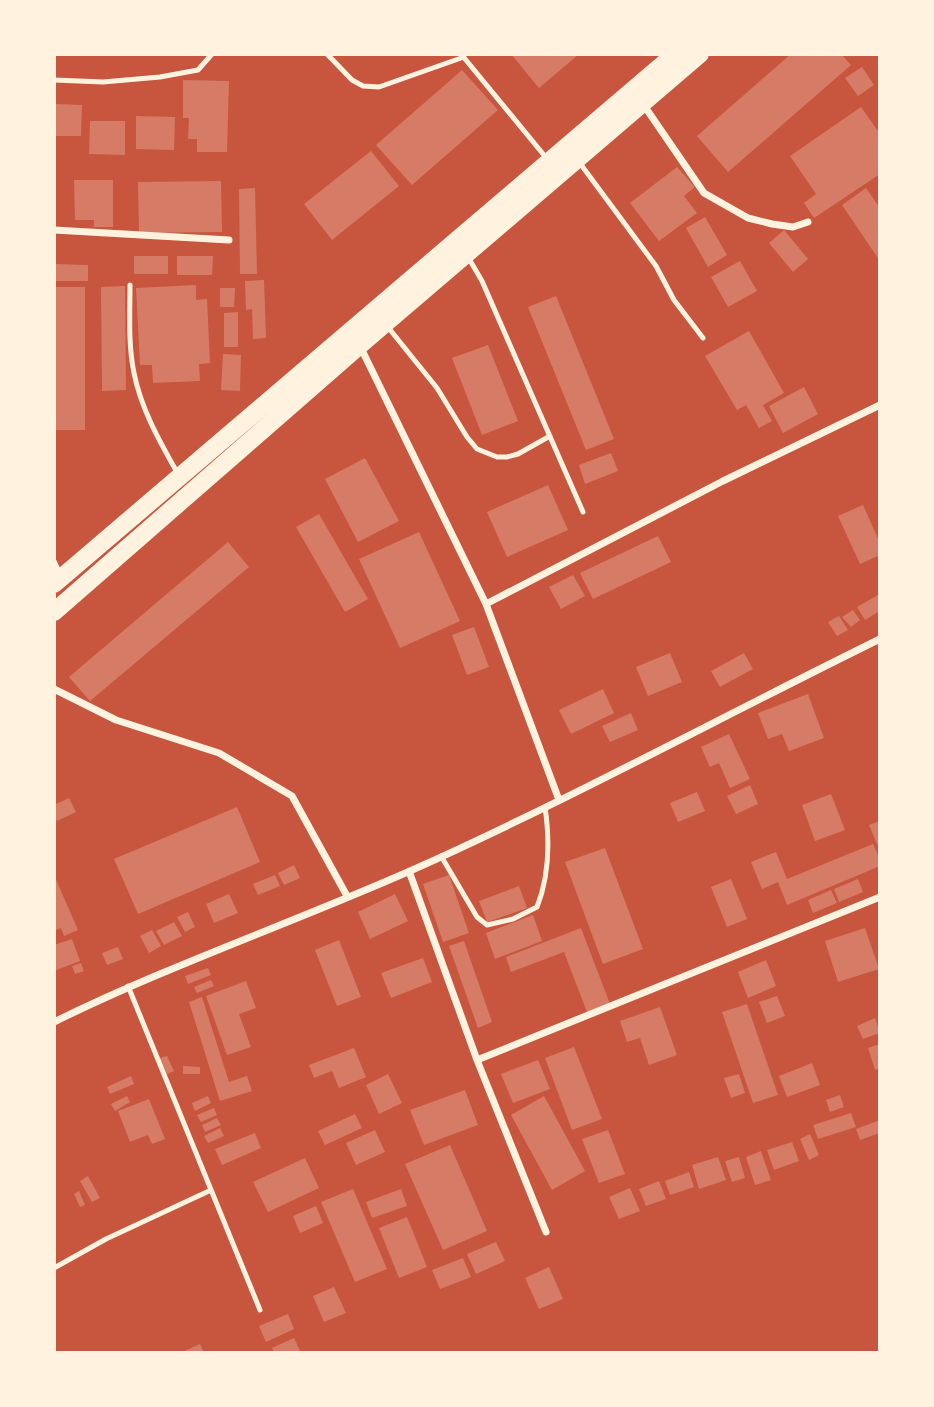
<svg xmlns="http://www.w3.org/2000/svg" width="934" height="1407" font-family="'PT Sans Narrow',sans-serif">
	<rect width="100%" height="100%" fill="#c8553d"/>
	<path fill="#d67c66" d="M511,54H579L539,88Z
		M791,54H841L851,65L728,172L697,136Z
		M862,67L874,85L858,96L845,78Z
		M462,70L498,110L412,185L376,145Z
		M183,80L229,81L227,152H197V139H188L189,118H183Z
		M54,104L82,105L81,136H54Z
		M861,107L880,134V174L814,218L804,203L816,194L790,156Z
		M136,116L175,117L174,150L136,149Z
		M90,121H125V155L89,154Z
		M371,151L399,186L332,240L304,204Z
		M677,167L695,187L684,196L697,213L659,241L630,203Z
		M74,180H113V227H94V220H75Z
		M221,181L222,232L139,233L138,182Z
		M255,188L257,274H240L239,189Z
		M866,188L880,208V261L842,205Z
		M705,217L727,255L708,267L686,228Z
		M784,230L808,259L793,272L769,243Z
		M134,256H168V274H134Z
		M177,256H213L212,275H177Z
		M740,261L757,291L728,307L711,277Z
		M54,264L88,265V281H54Z
		M264,280L266,338L253,339L252,309L246,310L245,281Z
		M196,285V300L207,299L210,363L199,364L200,381L153,383L152,365H140L136,288Z
		M125,286L126,390L102,391L101,287Z
		M54,287H85V430H54Z
		M220,288H235L234,307H220Z
		M556,296L614,439L586,450L528,307Z
		M238,312V347H224V313Z
		M749,331L784,393L763,405L772,421L759,428L746,405L737,410L705,356Z
		M488,345L518,421L482,435L452,358Z
		M223,354L241,355L240,391L221,390Z
		M804,387L818,414L783,433L769,406Z
		M611,453L618,471L585,484L579,465Z
		M365,458L399,521L358,542L325,479Z
		M548,485L568,530L507,557L487,512Z
		M863,505L880,543V555L860,564L838,516Z
		M319,514L368,599L345,612L296,527Z
		M419,532L460,621L400,648L359,559Z
		M658,536L671,562L593,599L580,573Z
		M228,542L249,567L90,701L69,677Z
		M573,575L585,596L561,609L549,587Z
		M878,595L880,611L865,620L857,607Z
		M853,610L860,620L851,627L842,617Z
		M839,616L848,630L837,636L828,622Z
		M474,627L489,667L467,675L452,635Z
		M670,653L682,682L648,696L636,667Z
		M744,653L753,669L720,687L711,671Z
		M603,689L614,713L571,734L559,710Z
		M808,694L824,738L789,751L782,734L768,739L758,713Z
		M631,713L638,730L610,742L602,726Z
		M729,734L750,779L730,788L719,763L710,767L701,747Z
		M750,785L758,804L736,814L727,796Z
		M697,792L705,811L678,822L670,803Z
		M831,794L845,830L815,841L802,805Z
		M69,798L76,812L57,821L54,815V805Z
		M237,807L260,862L138,914L114,859Z
		M880,821V851L869,825Z
		M873,844L880,859V866L787,905L778,882L762,889L751,862L776,852L787,879Z
		M605,848L643,949L603,964L565,862Z
		M294,865L300,878L284,885L278,873Z
		M54,875L78,930L64,936L61,928L54,931Z
		M275,875L280,886L258,895L253,884Z
		M449,875L469,933L443,942L423,884Z
		M731,879L747,919L727,927L711,887Z
		M858,879L863,892L839,902L834,889Z
		M519,886L527,908L487,922L479,901Z
		M831,890L837,903L813,913L808,900Z
		M229,894L238,913L214,923L206,904Z
		M395,894L408,921L370,939L358,912Z
		M188,912L195,927L185,932L177,917Z
		M533,915L542,941L495,959L486,933Z
		M174,922L182,936L164,945L156,931Z
		M581,928L610,1004L587,1012L564,952L511,972L506,957Z
		M865,928L879,969L838,982L825,941Z
		M152,930L161,946L149,953L140,936Z
		M72,939L80,961L54,971V945Z
		M339,940L361,997L337,1006L315,950Z
		M464,941L492,1022L478,1028L449,946Z
		M118,947L123,959L107,965L102,953Z
		M423,958L432,982L391,998L381,973Z
		M766,960L776,986L748,998L738,972Z
		M81,963L84,971L75,974L72,966Z
		M208,968L211,975L188,984L185,976Z
		M211,980L214,986L197,993L194,987Z
		M246,981L256,1008L239,1014L251,1047L227,1055L206,996Z
		M777,996L785,1016L767,1023L759,1002Z
		M202,997L229,1082L247,1076L252,1091L220,1101L189,1002Z
		M747,1004L778,1095L753,1103L722,1012Z
		M660,1007L677,1055L649,1065L640,1038L627,1042L620,1021Z
		M875,1018L880,1033L863,1039L857,1026Z
		M880,1044V1068L875,1070L868,1048Z
		M574,1047L602,1119L572,1130L545,1058Z
		M354,1048L366,1077L339,1088L332,1071L314,1078L309,1065Z
		M167,1056L174,1071L167,1074L160,1058Z
		M538,1060L550,1089L513,1103L501,1074Z
		M812,1063L820,1085L787,1097L779,1076Z
		M183,1066L200,1067V1074H183Z
		M388,1074L402,1103L379,1114L366,1085Z
		M739,1074L745,1093L731,1098L724,1078Z
		M131,1076L134,1084L110,1094L107,1087Z
		M465,1090L478,1125L424,1145L410,1110Z
		M840,1095L844,1107L830,1112L826,1100Z
		M127,1096L130,1102L115,1111L111,1104Z
		M208,1096L211,1103L195,1111L192,1103Z
		M544,1096L585,1171L552,1190L511,1115Z
		M149,1099L165,1139L152,1144L148,1135L130,1142L118,1111Z
		M214,1108L217,1115L201,1122L197,1115Z
		M851,1113L856,1127L818,1139L813,1125Z
		M355,1114L362,1128L325,1145L318,1131Z
		M217,1118L221,1125L205,1132L202,1125Z
		M880,1120V1133L860,1140L856,1129Z
		M220,1128L224,1136L208,1143L204,1136Z
		M375,1130L385,1152L356,1165L346,1143Z
		M608,1130L625,1174L599,1183L582,1139Z
		M255,1133L261,1148L222,1165L215,1149Z
		M810,1134L819,1155L809,1160L800,1139Z
		M792,1142L799,1161L774,1170L767,1150Z
		M450,1145L487,1231L443,1250L405,1164Z
		M761,1151L771,1180L755,1185L746,1157Z
		M718,1157L726,1180L699,1189L692,1165Z
		M739,1157L745,1178L732,1182L725,1161Z
		M305,1158L319,1188L268,1212L253,1182Z
		M689,1172L694,1187L670,1195L665,1181Z
		M88,1176L100,1198L92,1202L80,1181Z
		M659,1181L666,1199L646,1206L639,1189Z
		M630,1188L640,1211L619,1219L609,1197Z
		M353,1189L387,1269L355,1282L321,1202Z
		M401,1189L407,1206L372,1218L366,1202Z
		M79,1191L85,1205L80,1207L74,1194Z
		M316,1206L323,1223L300,1233L293,1216Z
		M407,1217L427,1267L399,1278L379,1228Z
		M496,1242L505,1261L476,1274L467,1254Z
		M463,1258L471,1277L440,1289L432,1270Z
		M549,1267L563,1299L539,1309L525,1278Z
		M334,1287L346,1313L324,1322L313,1296Z
		M288,1314L294,1329L266,1342L259,1326Z
		M294,1338L301,1353H274L272,1348Z
		M200,1344L204,1353H180Z"/>
	<g fill="none" stroke-linecap="round" stroke-linejoin="round">
		<path stroke="#fff3e0" stroke-width="5" d="M327,54L352,80L363,86L379,87L464,57
			M461,54L548,160
			M54,80L103,82L160,77L198,70L212,54
			M579,162L656,266L674,300L703,338
			M468,257L482,281L583,512
			M130,285C130,314 128,344 134,373C141,409 160,442 178,474
			M387,326L437,388L467,437L477,449L497,457H507L518,454L550,436
			M54,561L60,574
			M441,856L477,917L487,925L513,919L537,907C550,874 550,841 545,807
			M128,986L260,1310
			M54,1268L106,1239L209,1191"/>
		<path stroke="#fff3e0" stroke-width="7" d="M643,104L704,193L748,218L772,224L793,227L808,222
			M54,230L229,240
			M360,346L486,604L559,800
			M486,604L723,481L880,405
			M54,689L116,720L219,753L292,796L347,896
			M409,871L477,1060L546,1232
			M54,1022C170,965 292,923 410,871C569,800 723,716 880,639
			M477,1060L880,897"/>
		<path stroke="#fff3e0" stroke-width="18" d="M54,584L675,54
			M54,612L360,345L700,54"/>
	</g>
	<rect width="934" height="1407" fill="none" stroke="#fff3e0" stroke-width="112"/>
</svg>
